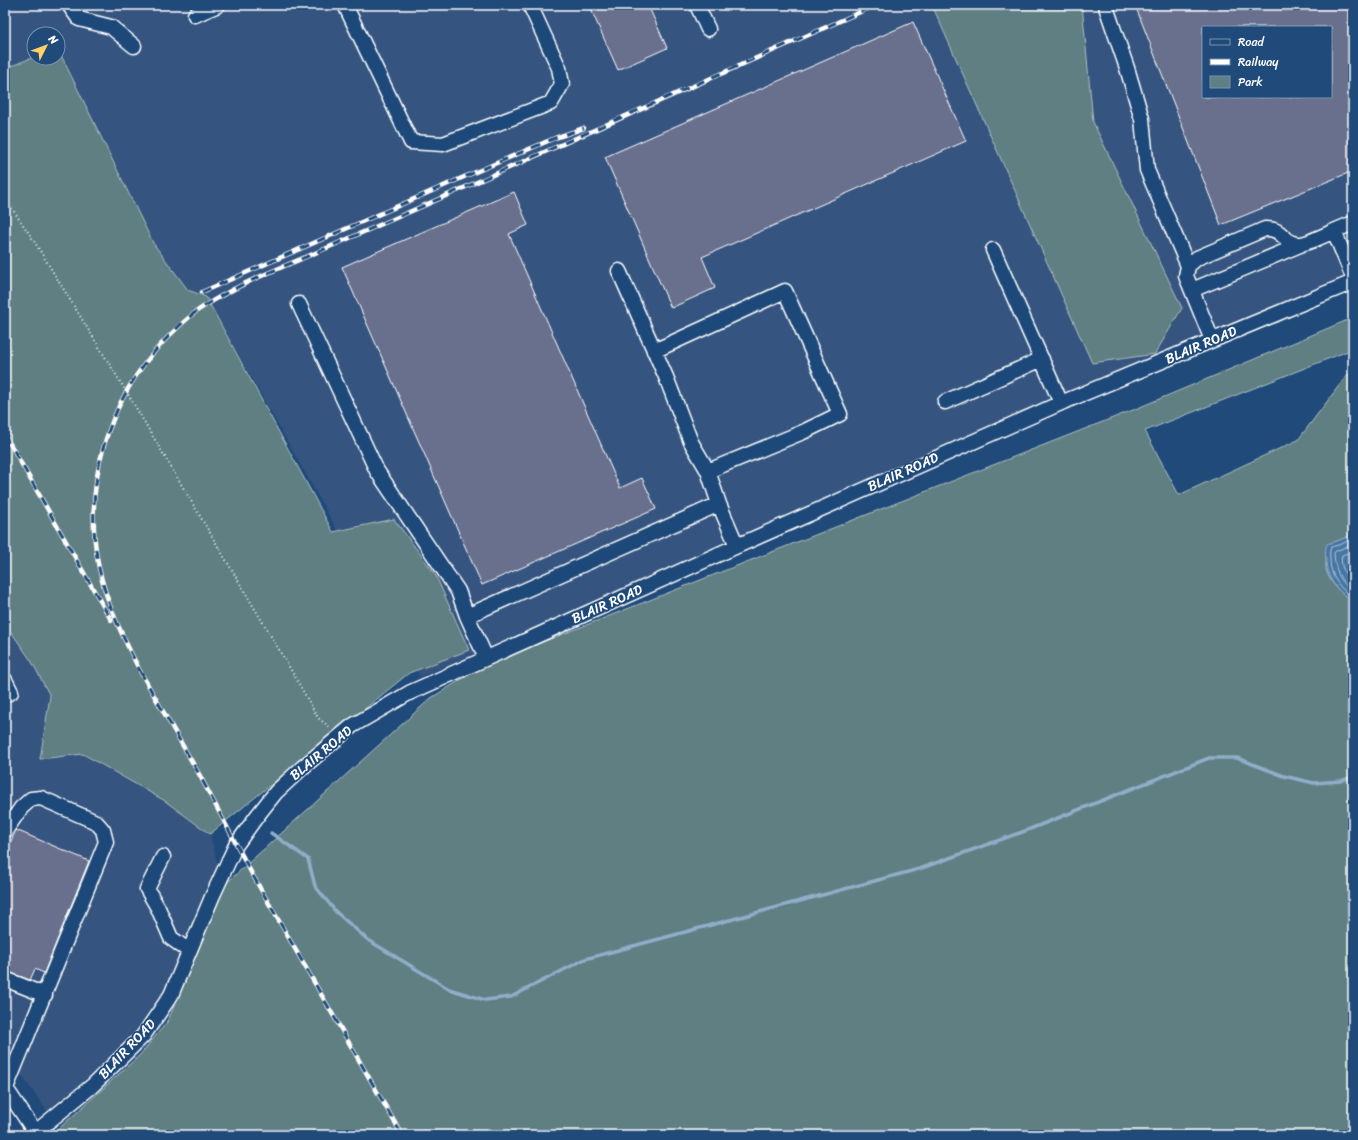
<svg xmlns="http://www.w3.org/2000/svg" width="1358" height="1140" font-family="Sriracha,sans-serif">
	<rect width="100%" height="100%" fill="#1f4a7a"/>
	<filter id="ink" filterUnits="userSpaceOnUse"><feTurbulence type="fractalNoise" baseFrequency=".025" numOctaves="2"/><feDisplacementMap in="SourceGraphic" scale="8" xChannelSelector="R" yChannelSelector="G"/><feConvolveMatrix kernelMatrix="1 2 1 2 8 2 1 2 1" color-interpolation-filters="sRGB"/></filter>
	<g filter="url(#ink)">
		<path fill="#355580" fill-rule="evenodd" d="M5,5H1353V286L1025,419L420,677L206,297L188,290L153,243L58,49V34H34V57L6,68L5,66ZM1203,27H1331V97H1203Z
			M5,623L32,662L50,696L40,759L83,754L165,801L210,834L223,886L168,1021L140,1055L60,1129L5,1052Z"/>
		<path fill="#5e7f83" stroke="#aebfc1" d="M932,5H1082L1093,122L1182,308L1155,354L1092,363Z
			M58,49L153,243L188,290L206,297L333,532L394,519L435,574L469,650L409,673L210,834L165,801L83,754L40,759L50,696L32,662L5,623V66L6,68L34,57L58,58Z
			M1350,319L1353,325V349L1145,431L1179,495L1298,440L1347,375L1353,373V534L1340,540L1328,544C1327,551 1325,561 1326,569C1329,583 1342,594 1353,602V1135H326L323,1131L325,1135H52L140,1055L168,1021L223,886L431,698L487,664L1133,410Z"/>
		<path fill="#4776a3" stroke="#91adc8" d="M1353,534V602C1338,592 1326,578 1326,559C1325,553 1325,549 1327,544L1340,540Z"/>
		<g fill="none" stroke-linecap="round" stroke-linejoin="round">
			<path stroke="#b5c8da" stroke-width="1" d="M1353,538L1342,544L1331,547C1329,551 1330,555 1330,560C1330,576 1340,589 1353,598
				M1353,544L1336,551L1334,553C1335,569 1339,582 1353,591
				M1353,551L1342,555C1339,566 1346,576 1353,584"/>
			<path stroke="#91adc8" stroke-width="3.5" d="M271,833L308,859L315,886L336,912L368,940L449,989L485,1000L511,997L585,959L919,869L1025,831L1209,758H1237L1284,776L1314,783L1341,781L1353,776"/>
		</g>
		<path fill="#69708d" stroke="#fff" fill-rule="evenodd" d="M589,5H648L667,48L618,70Z
			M1135,5H1353V171L1221,225ZM1203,27H1331V97H1203Z
			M913,22L966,141L702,257L715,288L671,308L605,157Z
			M514,192L528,225L509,234L620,488L642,478L656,509L482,585L342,267Z
			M16,830L89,861L44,973L35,969L30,980L5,971V854Z"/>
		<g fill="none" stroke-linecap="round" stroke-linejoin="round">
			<g stroke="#fff" stroke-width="17">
				<path id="minor" d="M69,5L79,19L111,27L134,46
					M345,5L411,142L443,144L551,103L562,84L559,68L530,5
					M697,5L708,29
					M1106,5L1107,10L1127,68L1142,119L1147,170L1188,266
					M195,15L218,5
					M1334,231L1353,223
					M993,250L1061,403
					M619,271L666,377L691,442L708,471L719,504L737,546
					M1192,290L1300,245
					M299,304L377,471L458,591L467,616L719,504
					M1212,340L1186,276L1188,266L1197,258L1265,229C1284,228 1282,243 1298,244C1305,245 1327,234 1334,231L1353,277
					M654,351L785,291L840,414L803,432L708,471
					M945,402L1042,359
					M467,616L486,658
					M5,680L11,692L5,695
					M5,831L21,808L31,799L41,798L96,822L103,830L106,842L6,1088
					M163,857L147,889L158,908L171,938L189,951
					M5,979L45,995
					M5,1087L35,1132
					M32,1135L92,1086L143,1036L171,995L212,897L236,845L257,816L276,792L303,767L352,726L409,693L737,546L1061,403L1353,282"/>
			</g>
			<path stroke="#fff" stroke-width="2" stroke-dasharray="1 3" stroke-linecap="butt" d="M5,198L34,241L126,391L294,675L318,718L331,728"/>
			<use href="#minor" stroke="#1f4a7a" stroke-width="14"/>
			<g stroke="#fff" stroke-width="4.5">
				<path id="rail" d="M202,292L464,177L555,138L584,128
					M5,435L111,620
					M140,671L199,774L252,874L402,1135
					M142,675C125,641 107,606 99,568C82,486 107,399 166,339C177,328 188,317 200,309C237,284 280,268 320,251C370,229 419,208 468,186C604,125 740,65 876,5"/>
			</g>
			<use href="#rail" stroke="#1f4a7a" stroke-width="3" stroke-dasharray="9" stroke-linecap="butt"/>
		</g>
	</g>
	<g text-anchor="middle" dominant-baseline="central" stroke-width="3.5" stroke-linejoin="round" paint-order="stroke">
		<g font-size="14" fill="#fff" stroke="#1f4a7a">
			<text transform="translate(1201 345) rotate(-23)">BLAIR ROAD</text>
			<text transform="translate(903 472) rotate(-24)">BLAIR ROAD</text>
			<text transform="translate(607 604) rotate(-24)">BLAIR ROAD</text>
			<text transform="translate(321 753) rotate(-40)">BLAIR ROAD</text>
			<text transform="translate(127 1049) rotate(-47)">BLAIR ROAD</text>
		</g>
	</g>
	<rect width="1358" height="1140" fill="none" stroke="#1f4a7a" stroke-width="20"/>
	<rect x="10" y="10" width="1338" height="1120" fill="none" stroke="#fff" stroke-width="1.5" filter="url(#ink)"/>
	<rect x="1202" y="26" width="130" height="72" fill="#1f4a7a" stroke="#7992af"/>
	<rect x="1210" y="39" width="20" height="6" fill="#1f4a7a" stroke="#7992af"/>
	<text x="1238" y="46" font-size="12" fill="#ffffff">Road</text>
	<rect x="1210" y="59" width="20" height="6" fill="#ffffff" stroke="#7992af"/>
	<text x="1238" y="66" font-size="12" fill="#ffffff">Railway</text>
	<rect x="1210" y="76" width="20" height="12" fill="#5e7f83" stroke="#7992af"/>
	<text x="1238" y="86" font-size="12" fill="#ffffff">Park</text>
	<g transform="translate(46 46) rotate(48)"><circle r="19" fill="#1f4a7a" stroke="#7992af"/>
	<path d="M0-3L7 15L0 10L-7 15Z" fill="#ffd166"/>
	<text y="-6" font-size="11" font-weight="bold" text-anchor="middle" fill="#ffffff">N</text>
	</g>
</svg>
